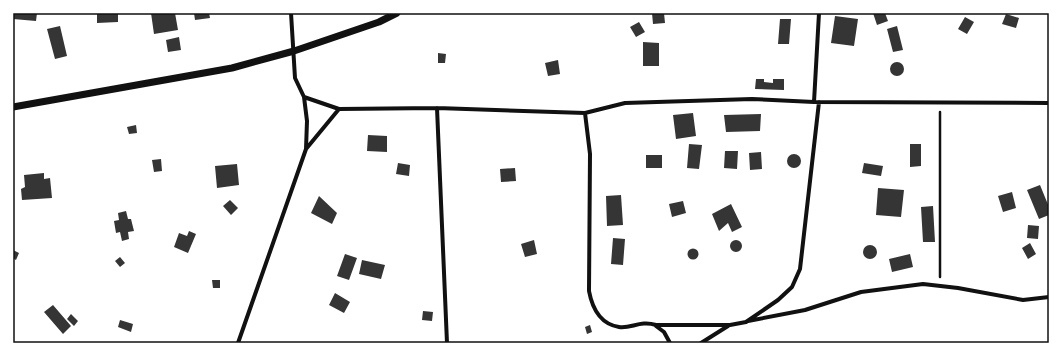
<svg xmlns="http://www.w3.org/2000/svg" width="1062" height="356" font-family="'Archivo Narrow',sans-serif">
	<rect width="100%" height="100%" fill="#fff"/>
	<path fill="#353535" d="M13,13H37L36,21L13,19Z
		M97,13H118V22L97,23Z
		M151,13H175L178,30L154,34Z
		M194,13H209L210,18L195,20Z
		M652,13H664L665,23L653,24Z
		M873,13H885L888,21L877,25Z
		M1006,14L1019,18L1016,28L1002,24Z
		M835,16L858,19L854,46L831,43Z
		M965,17L974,22L967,34L958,29Z
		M780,19H791L789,44H778Z
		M639,22L645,32L636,37L630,27Z
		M60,26L67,56L55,59L47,29Z
		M897,26L903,50L893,52L887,29Z
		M179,37L181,50L168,52L166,40Z
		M643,42L659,43V66H643Z
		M438,53L446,54L445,63H438Z
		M558,60L560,74L548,76L545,63Z
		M890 69a7 7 0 1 1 14 0a7 7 0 1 1-14 0Z
		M756,79H764V82L773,83V79H784V90L755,89Z
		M693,113L696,136L676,139L673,115Z
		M761,114L760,131L726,132L724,115Z
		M136,125L137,133L129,134L127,127Z
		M368,135L387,136V152L367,151Z
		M689,144L702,145L699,169L687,168Z
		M910,144H921V166L910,167Z
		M725,151H738L737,169L724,168Z
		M761,152L762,169L750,170L749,153Z
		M787 161a7 7 0 1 1 14 0a7 7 0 1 1-14 0Z
		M646,155H662V168H646Z
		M161,159L162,171L154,172L152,160Z
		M398,163L410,165L409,176L396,174Z
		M864,163L883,166L881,176L862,173Z
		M237,164L239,185L217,188L215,166Z
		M515,168L516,181L501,182L500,169Z
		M44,173V179L50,178L52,198L22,200L21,189L25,187L24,175Z
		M1040,185L1049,207V215L1039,219L1027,190Z
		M878,188L904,190L901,217L876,215Z
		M1012,192L1016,208L1003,212L998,196Z
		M621,195L623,225L607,226L606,196Z
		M319,196L337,213L332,224L311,213Z
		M230,200L238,208L231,215L223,206Z
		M683,201L686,213L672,217L669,204Z
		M731,204L742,227L732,232L728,223L719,231L712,214Z
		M933,206L935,242H923L921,207Z
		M126,211L128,219H131L134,231L128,232L129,239L122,241L120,232L116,233L114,221L119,220L118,213Z
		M1028,225L1039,226L1038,239L1027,238Z
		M189,231L196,234L188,253L174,247L179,233L187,236Z
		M613,238L625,239L623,265L611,264Z
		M730 246a6 6 0 1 1 12 0a6 6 0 1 1-12 0Z
		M534,240L537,254L525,257L521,244Z
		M1030,243L1036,254L1028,259L1022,248Z
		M863 252a7 7 0 1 1 14 0a7 7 0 1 1-14 0Z
		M687.5 254a5.5 5.5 0 1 1 11 0a5.5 5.5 0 1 1-11 0Z
		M13,250L19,253L16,260L13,258Z
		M345,254L357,258L349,280L337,276Z
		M910,254L913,267L892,272L889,259Z
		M120,257L125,263L120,267L115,261Z
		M362,260L385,265L381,279L359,274Z
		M212,280H220V288H213Z
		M335,293L350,302L344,313L329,305Z
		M53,305L71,326L63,334L44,312Z
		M423,311L433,312L432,321L422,320Z
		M71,314L78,321L74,326L67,319Z
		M120,320L133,324L131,332L118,327Z
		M590,325L592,332L587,334L585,327Z"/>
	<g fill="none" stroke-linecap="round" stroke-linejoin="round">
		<path stroke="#111" stroke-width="2.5" d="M940,277V112"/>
		<path stroke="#111" stroke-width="4" d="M304,97L339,109L437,108L585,113L625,103L752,99L814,102L1049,103
			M814,102L819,13
			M437,108L447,343
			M585,113L590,154L589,291C592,307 600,324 619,327C631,329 640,320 656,325H730L746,322L778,300L792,287L800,269L819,102
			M306,149L339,109
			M748,321L805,310L861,292L923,284L958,288L1023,300L1049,297
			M656,326L664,332L670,343
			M238,343L306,149L307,121L304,97L295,78L291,13
			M701,343L728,326"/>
		<path stroke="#111" stroke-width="7" d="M13,107L232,68L294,51L379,22L397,13"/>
	</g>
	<rect width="1062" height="356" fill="none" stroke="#ffffff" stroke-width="28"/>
	<rect x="14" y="14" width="1034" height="328" fill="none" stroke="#111" stroke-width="1.5"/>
</svg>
